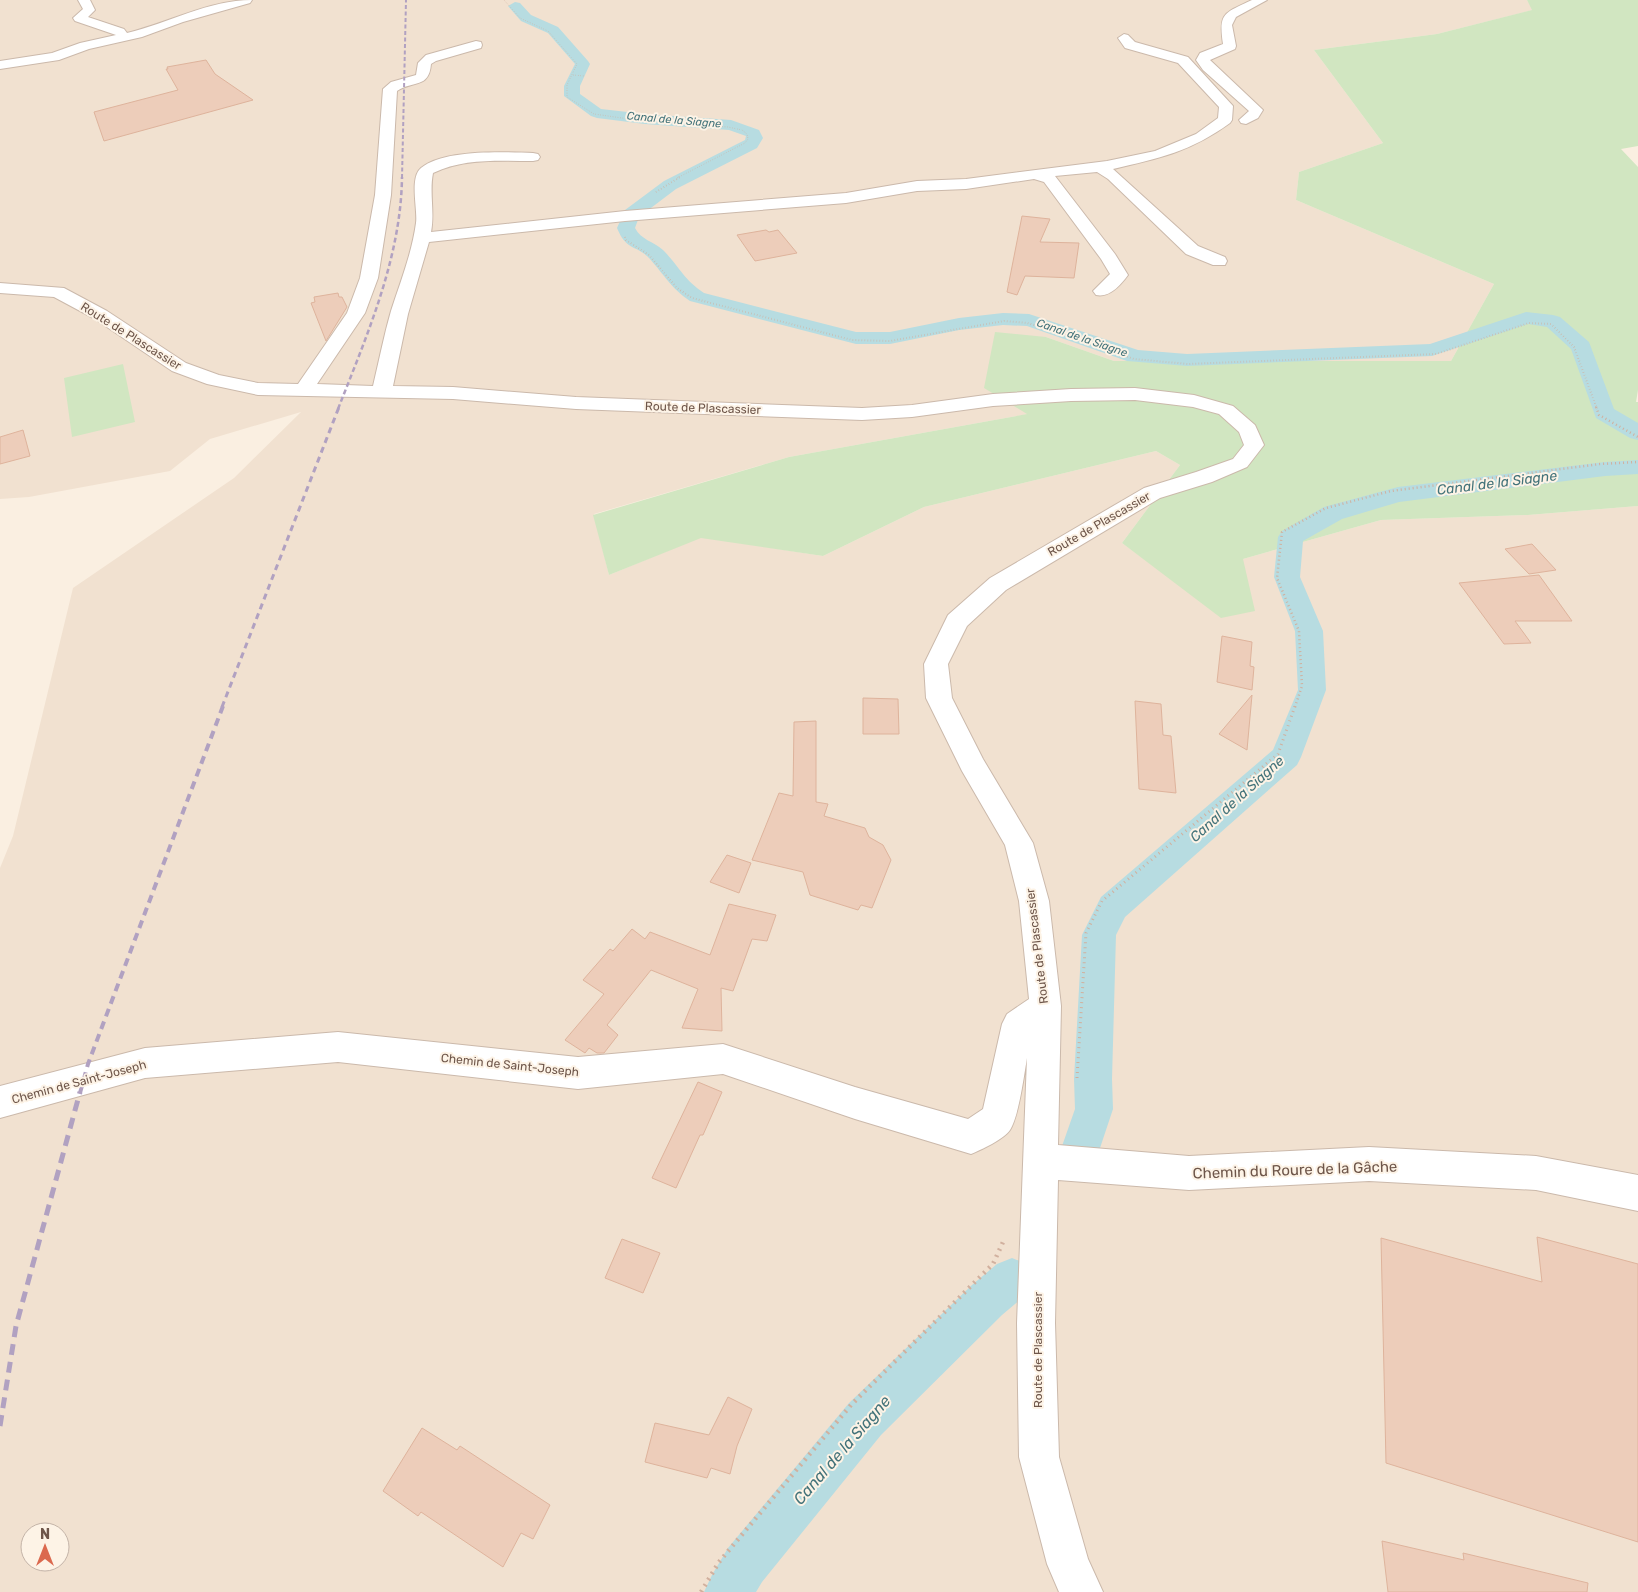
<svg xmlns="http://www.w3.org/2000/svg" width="1638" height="1592" font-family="Rubik,sans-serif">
	<rect width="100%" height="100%" fill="#faefe1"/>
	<path fill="#f1e1d0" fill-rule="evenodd" d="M0,0H1527L1533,10L1437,34L1314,50L1383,143L1299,172L1296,200L1494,284L1451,361H1114L1046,337L1028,414L789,457L594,514L609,575L701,537L823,556L924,507L1156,451L1180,465L1122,543L1166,575L1243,559L1381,520L1528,515L1638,506V1592H0V868L13,836L73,588L234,478L301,412L210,439L170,471L29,497L0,499ZM30,1532H60V1562H30Z"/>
	<path fill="#d1e6c1" d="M1527,0H1638V146L1621,149L1638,167V390L1636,402H1638V506L1528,515L1381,520L1243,559L1255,611L1221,618L1122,543L1180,465L1156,451L924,507L823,556L701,538L609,575L593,515L789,457L1027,414L984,388L995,332L1046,337L1114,361H1451L1494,284L1296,200L1299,172L1383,143L1314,50L1437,34L1532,10Z
		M123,364L135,422L72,437L64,378Z"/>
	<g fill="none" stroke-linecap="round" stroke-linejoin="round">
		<path fill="#b7dce1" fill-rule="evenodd" d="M515,2L520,3L531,15L558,27L588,61L590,64L580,86V94L601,109L645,114L731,120L759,130L763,138L757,148L676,189L639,217L635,228C641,240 653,241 663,250C679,266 683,279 704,293L856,332H890L959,318L1003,313L1029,314L1138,350L1187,354L1430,344L1526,312L1553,315L1560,317L1589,342L1614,409L1638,423V440L1630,438L1596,418L1571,349L1547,327L1528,324L1432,356L1187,366L1127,361L1027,326L1003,325L959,330L890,344H856L690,301C671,288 665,276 650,259C636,244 627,252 617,228L625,210L664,181L745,140L746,136L729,130L645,124L597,118L591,116L564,96V86L575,64L548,33L521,21L508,6Z
			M1638,460V474L1605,476L1399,502L1342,519L1303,541L1300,577L1323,631L1326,690L1301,757L1297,765L1125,917L1116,935L1112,1079L1113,1109L1095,1163L1081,1168L1067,1163L1061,1149L1075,1109L1074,1079L1082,935L1101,897L1273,750L1298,690L1295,631L1274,577L1278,537L1282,531L1324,507L1398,487L1605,462Z
			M1012,1258L1027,1264L1033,1279L1027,1294L1002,1315L881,1435L762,1582L756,1592H704L712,1575L728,1548L849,1403L972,1285L997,1264Z"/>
	</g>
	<path fill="#edcdba" stroke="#deb39c" d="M206,60L215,74L253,100L104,141L94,112L178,90L166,69H168L167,67Z
		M1022,216L1050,219L1040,242L1079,243L1074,278L1025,276L1017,295L1007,292Z
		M766,230L769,232L778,230L797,253L755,261L737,235Z
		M338,293L339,297H342L347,307L326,341L311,303L315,302L314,297Z
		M23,430L30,456L0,464V437Z
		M1532,544L1556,570L1529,574L1505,549Z
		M1539,575L1572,621H1515L1531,643L1504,644L1459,583Z
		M1222,636L1252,642L1250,666L1254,667L1252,690L1217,682Z
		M1252,695L1247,750L1219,734Z
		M863,698L898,699L899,734H863Z
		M1135,701L1161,704L1163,735L1171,736L1176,793L1139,789Z
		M816,721V802L828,804L824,816L865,828L869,837L883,845L891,860L872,908L861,905L858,910L810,895L803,872L752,860L779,793L793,796L794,722Z
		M727,855L751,863L739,893L710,882Z
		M729,904L776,915L767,941L752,939L733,991L721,988L722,1031L682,1028L698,989L651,970L607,1025L618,1035L604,1053H597L589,1048L585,1053L565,1040L604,994L583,980L610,949L613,951L632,929L645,939L650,932L710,955Z
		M698,1082L722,1092L703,1135H700L676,1188L652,1178Z
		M1537,1237L1638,1264V1542L1386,1463L1381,1238L1542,1282Z
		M622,1239L660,1253L643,1293L605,1278Z
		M728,1397L752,1409L737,1446L730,1474L711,1468L707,1478L645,1462L655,1423L709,1435Z
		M422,1428L457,1450L460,1446L550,1505L533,1539L521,1533L503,1567L421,1512L418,1516L383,1491Z
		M1382,1541L1464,1560L1463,1553L1588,1583L1587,1592H1388Z"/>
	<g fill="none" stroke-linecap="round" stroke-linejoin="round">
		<g stroke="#cbb9ab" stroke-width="2">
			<path id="minor" d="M78,0H90L95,10L88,17L124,29L127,33C169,23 208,0 252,0L250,3L183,22L142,37L89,49L59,60L0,69V61L52,53L80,43L116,35L75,21L73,18L83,9Z
				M1252,0H1267L1236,17L1232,25L1236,46L1235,49L1210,60L1263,110L1258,118L1246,124L1241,123L1239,120L1249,111L1203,70L1196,60L1200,53L1223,44C1218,12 1225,13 1252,0Z
				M1124,34L1128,35L1135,42L1188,57L1233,106L1232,120L1230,123C1190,152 1160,158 1113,169L1198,246L1225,257L1227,261L1225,265H1213L1186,254L1108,179L1097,172L1055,176L1115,254L1128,275C1120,286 1109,298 1096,295L1093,291L1110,274L1101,259L1044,182L1034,179L966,189L917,191L846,203L625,221L429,242L408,314L393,386L453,387L576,397L862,408L912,405L993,394L1071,389L1135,388L1194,395L1233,406L1255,425L1264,445L1247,467L1212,482L1160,498L1006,590L967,626L948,664L952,698L983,759L1033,843L1049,901L1061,1006L1058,1145L1189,1156L1369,1147L1536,1156L1638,1175V1211L1536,1190L1369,1181L1189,1190L1058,1180L1055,1323L1059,1457L1088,1559L1103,1592H1059L1047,1564L1019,1457L1017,1323L1027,1058C1024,1075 1019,1116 1010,1130C1004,1139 981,1150 971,1154L855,1119L723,1074L578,1089L338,1062L145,1078L0,1118V1086L145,1048L338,1032L578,1057L723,1044L855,1087L968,1119L983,1109L1002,1024L1007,1014L1029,999L1019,901L1005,845L962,771L926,698L924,664L948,615L990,578L1144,488L1196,472L1233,459L1244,445L1239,432L1219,414L1193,407L1135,400L1071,401L993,406L912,417L862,420L576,409L453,399L258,395L207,384L172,371L95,319L54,297L0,293V283L64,288L107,311L186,363L219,375L258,383L298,384L347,313L360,278L375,195L383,89L391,82L416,75L418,63L426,55L476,41L481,42L482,45L481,48L436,61L431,64C429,89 413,80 397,91L391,195L378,278L365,313L317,384L373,386C379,361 384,335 391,311C400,283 412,253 416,223C418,210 409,178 421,168C444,149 504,152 533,153L538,154L540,157L538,160L533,161C499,161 464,158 433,173C429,193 435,212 431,232L625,211L846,193L917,181L966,179L1107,161L1155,151L1196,134L1218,118L1219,107L1178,63L1125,48L1118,38Z"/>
		</g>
		<path stroke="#d1b09e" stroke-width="1" stroke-dasharray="0.5 2" stroke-linecap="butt" d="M504,0L520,18L548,31L577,64L567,85V97L594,114L643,121L728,127L742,130L747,134L748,139L745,143L677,178
			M573,75L584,76"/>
		<path stroke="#d1b09e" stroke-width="2" stroke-dasharray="0.5 2.5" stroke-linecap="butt" d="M656,192L680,177
			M625,237L626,240L649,255L677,288L692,298L852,340L890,341L1004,321L1027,323L1062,333L1134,359L1188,364L1436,354L1529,323L1551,324L1574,347L1597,409"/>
		<path stroke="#d1b09e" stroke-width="2.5" stroke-dasharray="1 3" stroke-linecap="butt" d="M1596,407L1599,415L1638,437
			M1295,707L1302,686L1299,631L1277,578L1282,532L1326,508L1391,491L1600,464L1638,462"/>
		<path stroke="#d1b09e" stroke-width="3" stroke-dasharray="1 4" stroke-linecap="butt" d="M1077,1078L1086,933L1102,901L1278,754L1295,706"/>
		<path stroke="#d1b09e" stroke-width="4.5" stroke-dasharray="2 5" stroke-linecap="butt" d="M701,1592L719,1562L851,1405L993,1264L1003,1242"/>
		<use href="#minor" fill="#fff" fill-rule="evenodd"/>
		<path stroke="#b1a1c1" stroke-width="2" stroke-dasharray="4 2.5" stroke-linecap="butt" d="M402,178L406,0"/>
		<path stroke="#b1a1c1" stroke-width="2.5" stroke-dasharray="5 3" stroke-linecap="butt" d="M338,409C367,335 401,258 402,177"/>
		<path stroke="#b1a1c1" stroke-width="3" stroke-dasharray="6 4.5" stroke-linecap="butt" d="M222,707L339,407"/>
		<path stroke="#b1a1c1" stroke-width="4" stroke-dasharray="8 5.5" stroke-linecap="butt" d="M80,1093L88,1064L223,706"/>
		<path stroke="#b1a1c1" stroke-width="5" stroke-dasharray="11 7" stroke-linecap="butt" d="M0,1426L16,1326L80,1092"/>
	</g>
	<g text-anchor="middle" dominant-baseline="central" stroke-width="4" stroke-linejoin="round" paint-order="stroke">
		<g font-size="11" font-style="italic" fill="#43737a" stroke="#fdf3e6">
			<text transform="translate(674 120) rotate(5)">Canal de la Siagne</text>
			<text transform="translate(1082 338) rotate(19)">Canal de la Siagne</text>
		</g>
		<g font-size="12" fill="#6e564a" stroke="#fdf3e6">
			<text transform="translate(131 336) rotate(32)">Route de Plascassier</text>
			<text transform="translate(703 408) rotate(2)">Route de Plascassier</text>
			<text transform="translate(1099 524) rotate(-30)">Route de Plascassier</text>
			<text transform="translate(1037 946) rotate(-97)">Route de Plascassier</text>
			<text transform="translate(510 1065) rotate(6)">Chemin de Saint-Joseph</text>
			<text transform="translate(79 1082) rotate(-15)">Chemin de Saint-Joseph</text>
			<text transform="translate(1038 1350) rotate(-90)">Route de Plascassier</text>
		</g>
		<g font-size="14" font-style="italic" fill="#43737a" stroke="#fdf3e6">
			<text transform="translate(1497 483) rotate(-7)">Canal de la Siagne</text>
			<text transform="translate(1237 799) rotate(-42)">Canal de la Siagne</text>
		</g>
		<g font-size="15" fill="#6e564a" stroke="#fdf3e6">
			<text transform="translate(1295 1170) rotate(-2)">Chemin du Roure de la Gâche</text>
		</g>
		<g font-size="16" font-style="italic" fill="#43737a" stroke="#fdf3e6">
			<text transform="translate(842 1450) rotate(-49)">Canal de la Siagne</text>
		</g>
	</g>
	<g transform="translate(45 1547)"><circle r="24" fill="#fdf3e6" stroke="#c4b4a8"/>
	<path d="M0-4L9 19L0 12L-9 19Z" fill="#db694e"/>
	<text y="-8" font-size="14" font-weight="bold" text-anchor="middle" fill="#6e564a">N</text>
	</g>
</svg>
